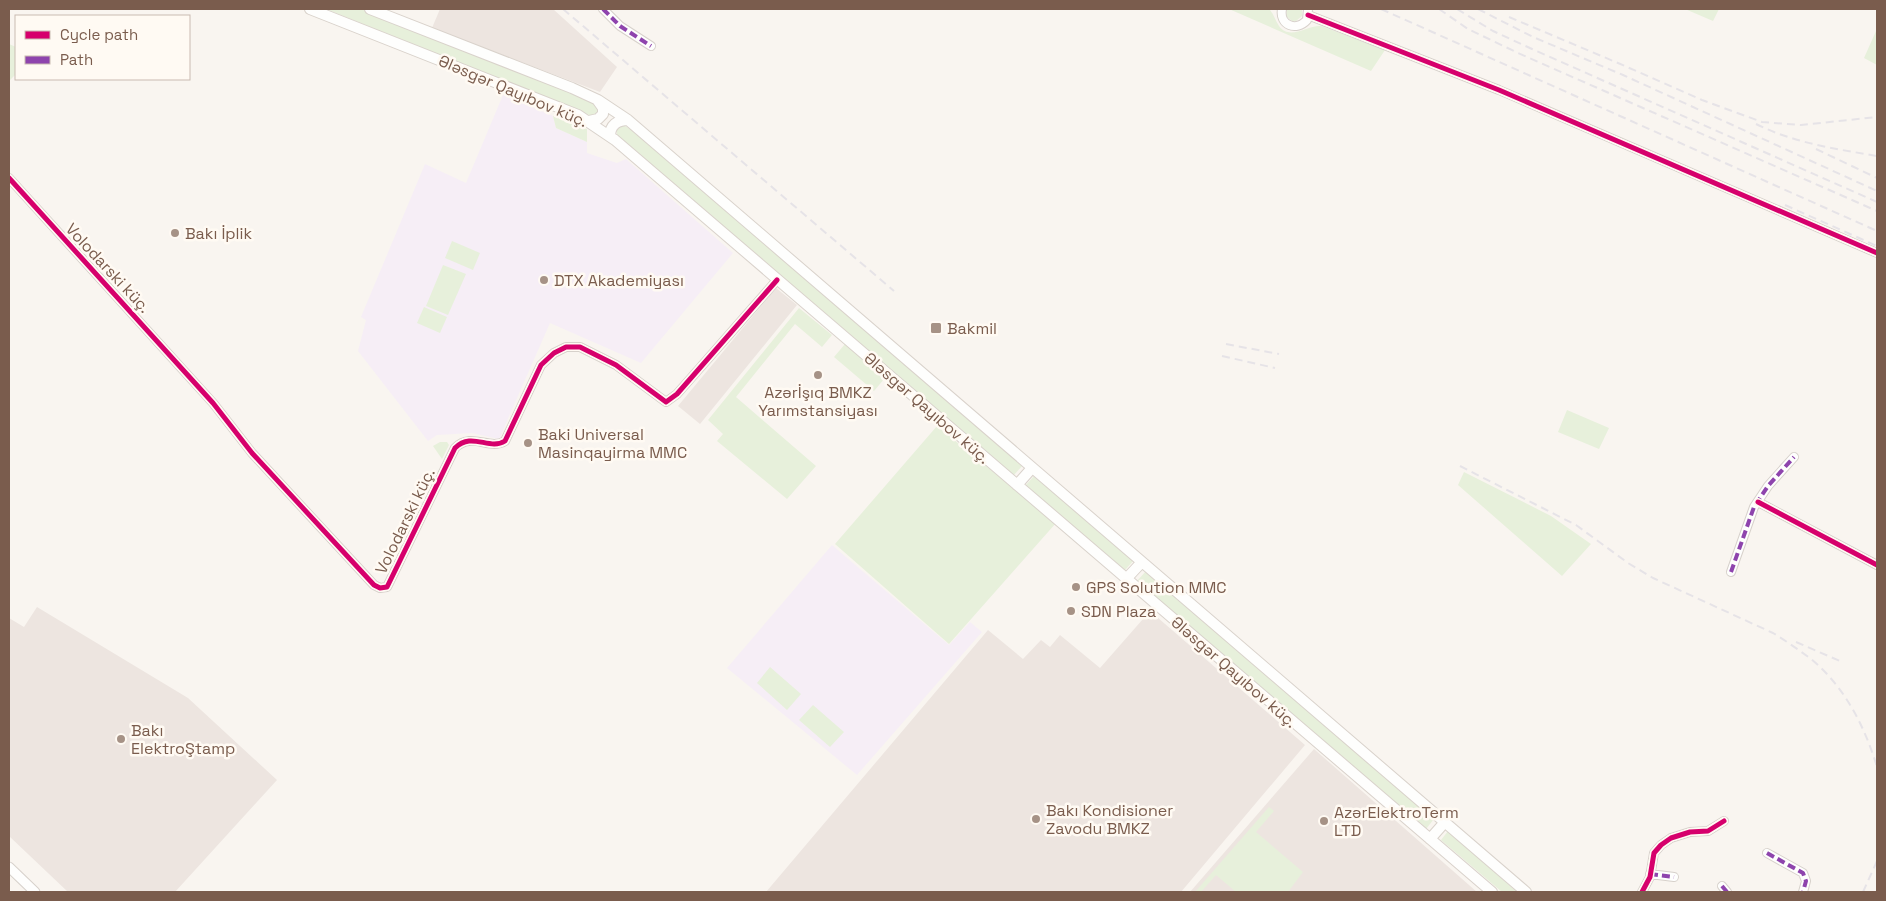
<svg xmlns="http://www.w3.org/2000/svg" width="1886" height="901" font-family="'Space Grotesk',sans-serif">
	<rect width="100%" height="100%" fill="#f9f5f0"/>
	<path fill="#ede5e0" d="M440,9H553L617,67L600,92L432,28Z
		M776,288L797,305L700,424L678,406Z
		M37,607L188,698L277,780L175,892H68L9,836V618L24,627Z
		M1150,611L1305,745L1181,892H766L988,630L1023,659L1041,640L1050,647L1060,635L1100,668Z
		M1314,749L1477,892H1190Z"/>
	<path fill="#f6eef6" d="M503,95L553,116L556,128L587,142V153L617,163L626,159L733,253L641,363L550,323L499,439L472,433L437,435L428,441L358,351L366,320L361,317L425,164L466,183Z
		M832,545L949,645L970,622L982,632L857,775L727,668Z"/>
	<path fill="#e7f0db" d="M326,9H361L577,94L593,102L598,111L594,115H589Z
		M1229,9H1269C1274,14 1275,20 1279,26C1290,41 1307,25 1321,26L1385,50L1371,71Z
		M1287,9H1302V16L1296,21H1292L1286,16Z
		M1685,9H1719L1713,21Z
		M1876,31H1877V65L1864,58Z
		M9,44L16,47V74L9,81Z
		M553,116L587,129V142L556,128Z
		M622,126H625L630,129L1023,465L1014,475L623,140L617,135V130Z
		M452,241L480,253L473,270L445,258Z
		M443,265L466,274L448,315L426,306Z
		M424,307L447,317L440,333L417,323Z
		M799,308L832,335L822,347L795,324L736,397L816,466L787,499L717,441L723,434L708,420Z
		M845,344L885,378L874,391L834,357Z
		M1567,410L1609,428L1599,449L1558,432Z
		M937,426L1056,523L949,644L835,544Z
		M440,442H447L449,445L442,459L433,446Z
		M1464,472L1551,516L1591,544L1562,576L1458,485Z
		M1034,476L1134,560L1125,570L1025,486Z
		M1146,571L1434,819L1426,829L1137,581Z
		M770,667L801,694L787,710L757,683Z
		M813,705L844,732L830,747L799,720Z
		M1269,807L1274,811L1256,832L1303,872L1288,892H1236L1216,875L1201,892H1195Z
		M1448,831L1517,892H1502L1441,840Z"/>
	<g fill="none" stroke-linecap="round" stroke-linejoin="round">
		<g stroke="#d7d1cb" stroke-width="10">
			<path id="minor" d="M603,9L620,26L651,46
				M1282,9C1279,25 1296,32 1307,20L1308,9
				M1308,15L1499,90L1877,253
				M9,178L213,403L252,453L374,585L380,588L387,587L389,583L455,448C472,431 489,451 505,441L541,365L554,353L566,347H580L616,365L666,402L677,394L777,280
				M1758,502L1877,565
				M1731,572L1754,507L1768,486L1794,457
				M1767,853L1803,873L1806,881L1803,892
				M1650,874L1674,877
				M1722,886L1727,892
				M1642,892L1650,877L1654,853L1661,845L1671,838L1690,832L1708,831L1724,821"/>
		</g>
		<g stroke="#d7d1cb" stroke-width="11">
			<path id="tertiary" d="M9,867L35,892"/>
		</g>
		<g stroke="#d9d2cb" stroke-width="12">
			<path id="secondary" d="M310,9L578,115L615,140L1492,892
				M370,9L572,88L598,100L628,120L1526,892
				M589,121L598,119L603,114V108L598,101
				M610,136C610,125 617,120 628,120
				M1017,485L1032,468
				M1126,579L1142,562
				M1430,839L1445,822"/>
		</g>
		<use href="#minor" stroke="#fefefd" stroke-width="8"/>
		<use href="#tertiary" stroke="#fefefd" stroke-width="9"/>
		<use href="#secondary" stroke="#fefefd" stroke-width="10"/>
		<path stroke="#e6e3e7" stroke-width="2" stroke-dasharray="8 5" stroke-linecap="butt" d="M563,9L894,291
			M1381,9L1877,231
			M1439,9L1468,29L1518,53L1877,211
			M1457,9L1493,31L1532,49L1877,202
			M1478,9L1533,37L1623,75L1877,191
			M1509,17L1618,63L1702,100L1762,122L1801,125L1877,117
			M1756,124C1794,143 1836,149 1877,156
			M1816,149L1877,178
			M1785,205L1877,246
			M1226,344L1279,354
			M1222,356L1275,368
			M1460,466L1576,525L1628,563L1653,578L1773,633C1786,641 1799,650 1811,659C1845,687 1865,727 1877,767
			M1796,642L1840,661
			M1863,892L1877,861"/>
		<path stroke="#8e44ad" stroke-width="4" stroke-dasharray="8 4" stroke-linecap="butt" d="M603,9L620,26L651,46
			M1731,572L1754,507L1768,486L1794,457
			M1767,853L1803,873L1806,881L1803,892
			M1650,874L1674,877
			M1722,886L1727,892"/>
		<g stroke="#fffaf3" stroke-width="8">
			<path id="cycleway" d="M1308,15L1499,90L1877,253
				M9,178L213,403L252,453L374,585L380,588L387,587L389,583L455,448C472,431 489,451 505,441L541,365L554,353L566,347H580L616,365L666,402L677,394L777,280
				M1758,502L1877,565
				M1642,892L1650,877L1654,853L1661,845L1671,838L1690,832L1708,831L1724,821"/>
		</g>
		<use href="#cycleway" stroke="#d6006c" stroke-width="5"/>
	</g>
	<g fill="#a69286" stroke="#fffaf3" stroke-width="2">
		<circle cx="175" cy="233" r="5"/>
		<circle cx="544" cy="280" r="5"/>
		<rect x="930" y="322" width="12" height="12" rx="2.5"/>
		<circle cx="818" cy="375" r="5"/>
		<circle cx="528" cy="443" r="5"/>
		<circle cx="1076" cy="587" r="5"/>
		<circle cx="1071" cy="611" r="5"/>
		<circle cx="121" cy="739" r="5"/>
		<circle cx="1036" cy="819" r="5"/>
		<circle cx="1324" cy="821" r="5"/>
	</g>
	<g text-anchor="middle" dominant-baseline="central" stroke-width="5" stroke-linejoin="round" paint-order="stroke">
		<g font-size="16" fill="#7a5c4d" stroke="#fffaf3">
			<text transform="translate(513 91) rotate(23)">Ələsgər Qayıbov küç.</text>
			<text transform="translate(108 268) rotate(47)">Volodarski küç.</text>
			<text transform="translate(927 408) rotate(41)">Ələsgər Qayıbov küç.</text>
			<text transform="translate(405 521) rotate(-64)">Volodarski küç.</text>
			<text transform="translate(1234 672) rotate(41)">Ələsgər Qayıbov küç.</text>
		</g>
		<g font-size="16" fill="#7a5c4d" stroke="#fffaf3" text-anchor="start">
			<text x="185" y="233">Bakı İplik</text>
			<text x="554" y="280">DTX Akademiyası</text>
			<text x="947" y="328">Bakmil</text>
			<text x="818" y="392" text-anchor="middle">Azərİşıq BMKZ<tspan x="818" dy="18">Yarımstansiyası</tspan></text>
			<text x="538" y="434">Baki Universal<tspan x="538" dy="18">Masinqayirma MMC</tspan></text>
			<text x="1086" y="587">GPS Solution MMC</text>
			<text x="1081" y="611">SDN Plaza</text>
			<text x="131" y="730">Bakı<tspan x="131" dy="18">ElektroŞtamp</tspan></text>
			<text x="1046" y="810">Bakı Kondisioner<tspan x="1046" dy="18">Zavodu BMKZ</tspan></text>
			<text x="1334" y="812">AzərElektroTerm<tspan x="1334" dy="18">LTD</tspan></text>
		</g>
	</g>
	<rect width="1886" height="901" fill="none" stroke="#7a5c4d" stroke-width="20"/>
	<rect x="15" y="15" width="175" height="65" fill="#fffaf3" stroke="#cabbb1"/>
	<rect x="25" y="31" width="25" height="8" fill="#d6006c" stroke="#cabbb1"/>
	<text x="60" y="40" font-size="15" fill="#7a5c4d">Cycle path</text>
	<rect x="25" y="56" width="25" height="8" fill="#8e44ad" stroke="#cabbb1"/>
	<text x="60" y="65" font-size="15" fill="#7a5c4d">Path</text>
</svg>
